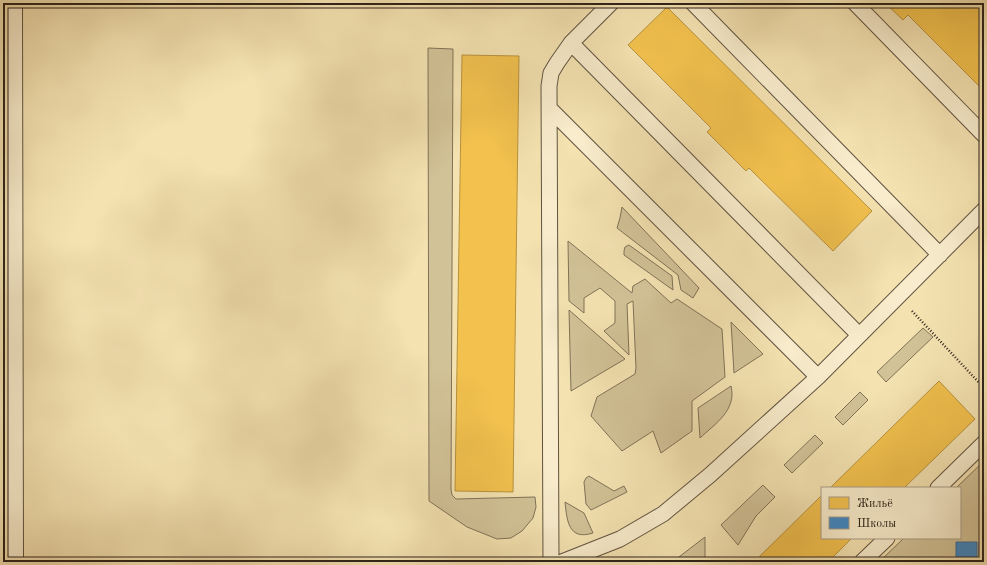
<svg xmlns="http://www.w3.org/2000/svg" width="987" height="565" font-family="'Old Standard TT',serif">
	<rect width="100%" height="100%" fill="#f4e2b1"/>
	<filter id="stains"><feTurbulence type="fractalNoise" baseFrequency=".005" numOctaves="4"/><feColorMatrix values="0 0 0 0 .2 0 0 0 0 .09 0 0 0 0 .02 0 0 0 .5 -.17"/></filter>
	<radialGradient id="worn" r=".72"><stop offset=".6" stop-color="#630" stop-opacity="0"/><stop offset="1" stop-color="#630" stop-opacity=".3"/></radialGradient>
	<path fill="#d2c297" stroke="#807258" d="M428,48L453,49L451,489L452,495L456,499L535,497L536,507L533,518L522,531L511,538L497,539L467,527L429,501Z
		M622,207L699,288L693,298L681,290L678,275L617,228L620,218Z
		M568,241L632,293L633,286L645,279L671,303L677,299L722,329L725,377L692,401V431L661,453L653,431L622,451L591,416L597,397L635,374L636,368L633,301L627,304L629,355L604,331L615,323V301L600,288L584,298V313L569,301Z
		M629,245L672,276L673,290L624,255V251L625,247Z
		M569,310L625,359L571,391Z
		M731,322L763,354L734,373Z
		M923,328L933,337L886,382L877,372Z
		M731,386C737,410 715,424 700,438L698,408Z
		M860,392L868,400L843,425L835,417Z
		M815,435L823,443L792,473L784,465Z
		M984,461V562H879L904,538H960V488H956Z
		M589,476L614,491L624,486L627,492L591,510L586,504L584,482L586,478Z
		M763,485L775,497L756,516L738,545L721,525Z
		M565,502L584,513L593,533C568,541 567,520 565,502Z
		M705,537V562H671L675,560Z"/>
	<path fill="#f2c14e" stroke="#b7923e" d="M885,3H979L984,8V91L908,15L903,20Z
		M667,7L872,211L833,251L749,168L746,171L707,132L711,128L628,45Z
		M462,55L519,56L513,492L455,491Z
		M939,381L975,419L904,488H830Z
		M822,495V538H852L828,562H754Z"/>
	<path fill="#3f88c5" stroke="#3a6a92" d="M980,488H984V512H980Z
		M956,542H977V562H956Z
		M979,542H984V562H979Z"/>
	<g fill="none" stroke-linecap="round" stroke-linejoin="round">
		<g stroke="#605340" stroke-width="17">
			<path id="lane" d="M693,3L940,255
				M855,3L984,135
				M571,43L859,335
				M549,108L818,377
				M938,488L984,443
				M551,562L549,86L551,73L557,63L571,43L611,3
				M562,562L620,539L663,514L710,475L818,377L984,210
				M862,562L887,538"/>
		</g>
		<g stroke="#605340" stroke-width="24">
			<path id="street" d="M11,3L12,562"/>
		</g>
		<path stroke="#2e231a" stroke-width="2.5" stroke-dasharray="1 2" stroke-linecap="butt" d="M912,311L984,388"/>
		<use href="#lane" stroke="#f8eccc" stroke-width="15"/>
		<use href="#street" stroke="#f8eccc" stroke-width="22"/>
	</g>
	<rect width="987" height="565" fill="none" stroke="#f4e2b1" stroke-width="16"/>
	<rect x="4" y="4" width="979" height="557" fill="none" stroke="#2e231a" stroke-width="2"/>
	<rect x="8" y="8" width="971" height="549" fill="none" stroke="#2e231a"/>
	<rect x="821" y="487" width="140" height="52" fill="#f8eccc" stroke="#a79c85"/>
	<rect x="829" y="497" width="20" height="12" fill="#f2c14e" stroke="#a79c85"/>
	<text x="857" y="507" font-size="12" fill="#2e231a">Жильё</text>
	<rect x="829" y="517" width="20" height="12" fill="#3f88c5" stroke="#a79c85"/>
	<text x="857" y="527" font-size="12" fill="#2e231a">Школы</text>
	<rect width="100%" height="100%" filter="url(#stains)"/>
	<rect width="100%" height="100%" fill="url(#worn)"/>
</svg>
